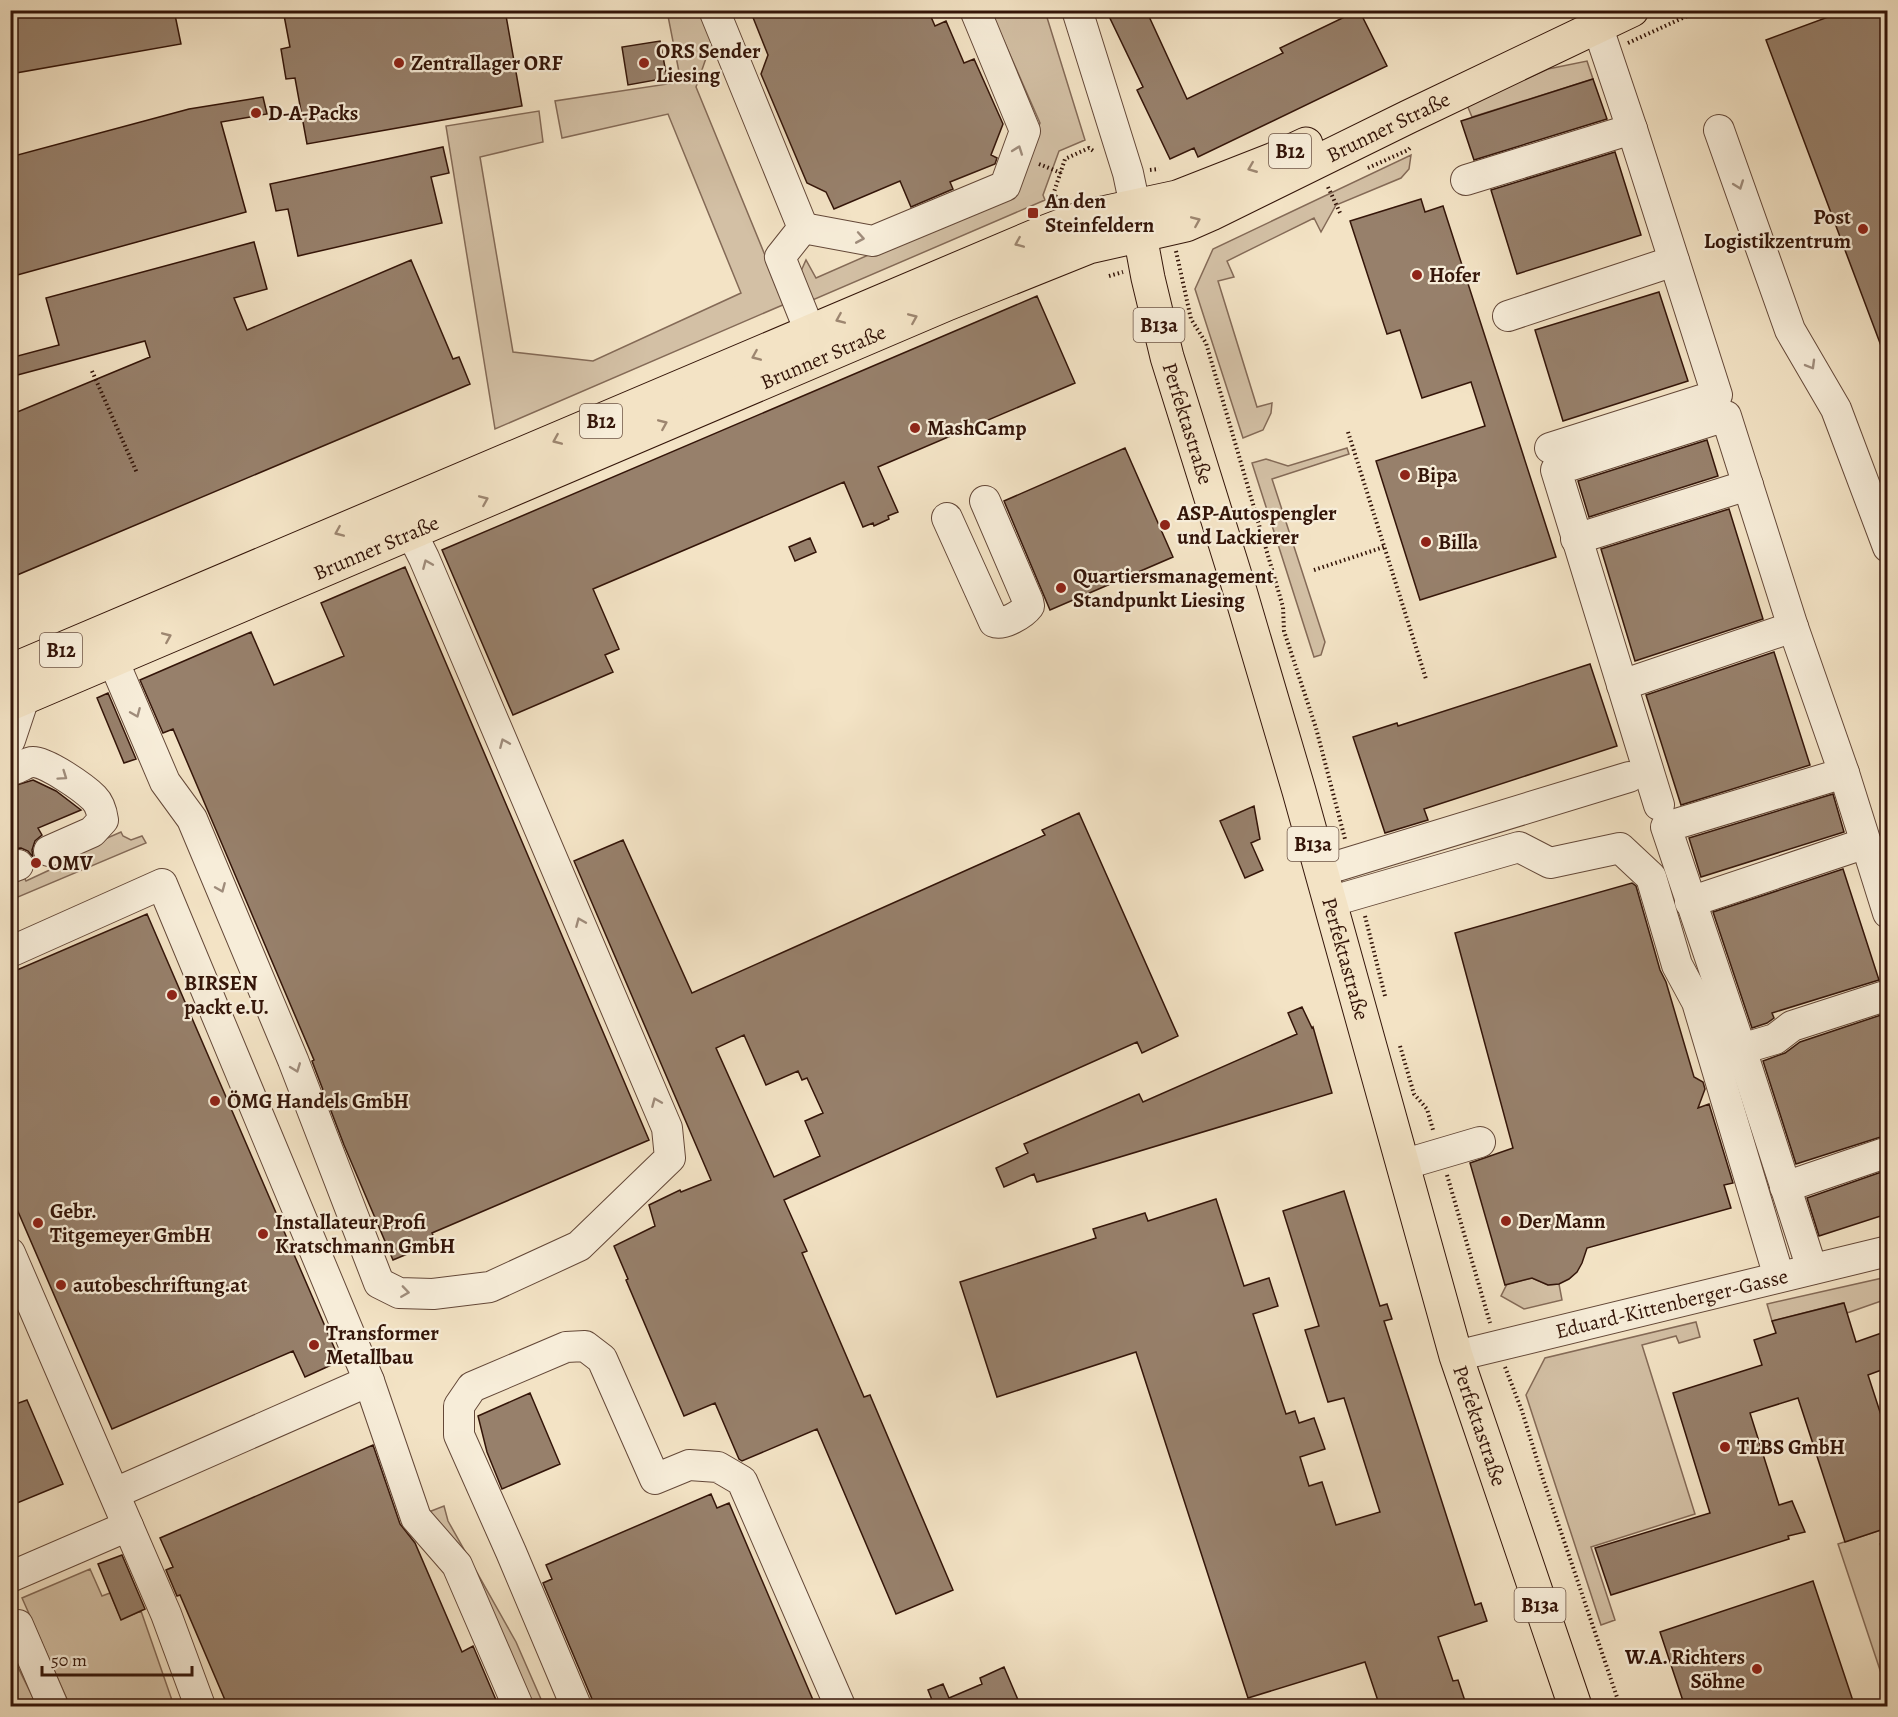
<svg xmlns="http://www.w3.org/2000/svg" width="1898" height="1717" font-family="Alegreya,serif">
	<rect width="100%" height="100%" fill="#f3e3c5"/>
	<filter id="stains"><feTurbulence type="fractalNoise" baseFrequency=".00333" numOctaves="4"/><feColorMatrix values="0 0 0 0 .2 0 0 0 0 .09 0 0 0 0 .02 0 0 0 .5 -.17"/></filter>
	<radialGradient id="worn" r=".72"><stop offset=".6" stop-color="#630" stop-opacity="0"/><stop offset="1" stop-color="#630" stop-opacity=".3"/></radialGradient>
	<path fill="#d3c0a5" stroke="#846a57" stroke-width="1.5" d="M667,11H702L712,41L696,87L785,304L495,429L446,126L539,111L543,142L480,157L513,352L593,361L741,293L668,114L562,138L555,101L681,82Z
		M984,11H1045L1085,140L1059,151L1043,195L1045,200L808,302L801,271L806,260L816,278L1012,192L1040,123L1004,41Z
		M1587,61L1593,79L1472,117L1467,105L1548,69Z
		M1411,155L1409,169L1401,178L1336,205L1321,232L1314,218L1227,261L1234,277L1218,281L1257,407L1272,403L1271,413L1263,430L1243,438L1195,289L1213,249Z
		M1347,448L1349,454L1272,479L1325,642L1321,655L1314,657L1252,463L1266,459L1288,466Z
		M121,832L123,836L131,840L142,836L146,843L11,900L10,882L24,877L26,881L56,867L54,861Z
		M1887,1277V1299L1847,1313L1843,1303L1772,1321L1767,1304Z
		M1532,1278L1548,1285L1559,1284L1562,1300L1524,1309L1501,1296L1507,1284Z
		M1696,1322L1700,1337L1679,1343L1676,1336L1642,1345L1695,1514L1591,1547L1615,1620L1601,1625L1526,1395L1545,1358Z
		M444,1506L448,1521L516,1642L544,1706H525L421,1515Z
		M1887,1528V1541L1880,1544L1888,1564L1887,1691L1838,1544Z
		M90,1569L102,1596L110,1593L121,1619L141,1611L174,1706H70L22,1598Z
		M10,1653H11L37,1706H11Z"/>
	<path fill="#97806b" stroke="#341509" stroke-width="1.5" fill-rule="evenodd" d="M30,10H174L181,44L10,74V14Z
		M283,10H505L522,106L307,144L295,78L286,79L281,49L290,47Z
		M750,10H928L935,26L946,21L964,63L974,59L1003,124L991,155L997,158L995,164L950,182L953,189L911,207L900,181L834,209L826,192L807,183L761,74L768,55Z
		M1106,10H1146L1187,99L1283,53L1280,48L1359,10L1387,66L1198,157L1194,148L1170,159L1137,90L1143,87Z
		M1847,10H1887V359H1886L1766,40Z
		M660,41L667,78L628,85L622,47Z
		M1593,79L1607,119L1474,160L1461,121Z
		M263,97L267,114L221,122L246,212L10,277V157L189,109Z
		M443,147L449,173L431,177L442,223L298,256L288,209L276,211L270,184Z
		M1615,152L1641,235L1517,274L1491,190Z
		M1421,199L1425,212L1443,206L1556,557L1420,600L1376,461L1485,426L1471,382L1422,398L1400,330L1387,334L1350,221Z
		M254,242L267,289L234,298L247,330L411,260L453,359L459,357L470,384L10,578V415L150,357L145,341L10,377V358L59,345L46,298Z
		M1659,292L1688,381L1563,421L1535,330Z
		M1037,296L1075,383L878,467L898,512L888,516L889,519L874,526L873,523L863,527L844,482L593,589L619,649L605,655L613,672L513,715L442,550Z
		M1707,440L1718,476L1589,517L1578,481Z
		M1125,448L1173,557L1050,610L1004,501Z
		M1729,509L1763,619L1635,661L1601,549Z
		M810,538L816,552L795,561L789,547Z
		M405,567L649,1140L432,1233L436,1242L393,1260L344,1145L312,1061L314,1060L173,729L163,733L140,680L251,632L274,685L344,656L321,603Z
		M1774,652L1810,765L1681,805L1646,695Z
		M1590,664L1617,746L1424,809L1428,820L1385,833L1353,737L1397,723L1398,726Z
		M108,693L136,759L124,763L97,698Z
		M33,780L56,791L81,810L38,828L42,835L35,841L32,850L33,857L28,851L21,848L10,849V787Z
		M1833,794L1844,832L1701,877L1689,838Z
		M1254,806L1260,839L1251,843L1263,870L1245,878L1220,821Z
		M1079,813L1178,1036L1142,1053L1137,1042L784,1200L807,1251L802,1253L864,1397L870,1395L953,1590L896,1614L817,1429L742,1461L739,1459L715,1403L684,1416L626,1280L628,1279L614,1246L655,1226L649,1205L680,1190L681,1192L711,1180L574,861L623,840L692,993L1045,835L1042,830ZM744,1035L766,1085L798,1071L802,1080L807,1078L823,1113L805,1121L820,1156L774,1177L716,1048Z
		M1843,869L1879,980L1772,1013L1774,1018L1767,1023L1752,1028L1713,912Z
		M1632,883L1636,886L1660,970L1666,982L1694,1077L1703,1082L1705,1089L1698,1108L1709,1104L1733,1183L1724,1185L1731,1208L1587,1248L1582,1263L1577,1272L1569,1279L1559,1284L1548,1285L1532,1278L1505,1285L1470,1163L1513,1148L1455,933Z
		M147,914L340,1361L305,1377L293,1351L112,1429L10,1193V973Z
		M1302,1007L1312,1028L1313,1027L1332,1093L1037,1182L1034,1174L1004,1187L996,1168L1028,1153L1024,1144L1139,1094L1143,1102L1297,1034L1288,1013Z
		M1887,1013V1135L1796,1164L1763,1061L1785,1053L1800,1042Z
		M1887,1170V1214L1819,1236L1807,1198Z
		M1344,1191L1380,1306L1387,1304L1392,1319L1384,1321L1475,1605L1481,1603L1487,1621L1438,1637L1453,1681L1458,1680L1467,1707H1380L1365,1662L1248,1698L1136,1352L997,1397L960,1282L1096,1238L1093,1229L1145,1213L1148,1221L1216,1199L1244,1286L1269,1278L1278,1306L1253,1314L1286,1414L1295,1411L1299,1423L1314,1418L1325,1449L1300,1457L1309,1486L1322,1482L1336,1525L1380,1512L1344,1398L1328,1402L1305,1330L1319,1326L1283,1211Z
		M1844,1303L1856,1342L1887,1331V1368L1868,1375L1881,1415L1887,1413V1528L1845,1542L1798,1398L1750,1413L1779,1505L1792,1501L1805,1532L1788,1536L1789,1539L1611,1595L1595,1548L1710,1513L1673,1393L1762,1365L1754,1340L1776,1333L1772,1321Z
		M530,1393L560,1464L502,1489L487,1452L478,1416Z
		M27,1400L63,1484L10,1506V1406Z
		M373,1445L400,1524L415,1543L462,1652L473,1646L499,1707H228L180,1595L177,1596L166,1570L173,1567L160,1538Z
		M711,1494L717,1508L729,1503L816,1707H593L592,1699L543,1583L552,1579L546,1565Z
		M122,1555L145,1609L121,1620L98,1564Z
		M1813,1581L1855,1707H1685L1660,1632Z
		M1004,1667L1021,1707H930L934,1705L928,1690L943,1684L949,1698L982,1684L980,1678Z"/>
	<g fill="none" stroke-linecap="round" stroke-linejoin="round">
		<g stroke="#644838" stroke-width="32">
			<g id="minor">
				<path d="M714,10L803,228L780,257L819,354"/>
				<path d="M1077,10L1128,173L1135,206"/>
				<path d="M1719,130L1790,330L1836,409L1888,547"/>
				<path d="M1466,180L1632,129"/>
				<path d="M803,228L873,241L1005,186L1025,131L975,10"/>
				<path d="M1508,316L1674,261"/>
				<path d="M1550,448L1717,395L1632,129L1592,10"/>
				<path d="M947,518L994,622C1003,626 1023,614 1029,606L1028,601L985,501"/>
				<path d="M1576,539L1748,485"/>
				<path d="M109,636L113,660L165,782L192,819L293,1060L379,1283L399,1293L433,1294L490,1287L579,1246L670,1158L667,1128L424,558L411,532L397,514"/>
				<path d="M1622,685L1793,627"/>
				<path d="M10,740L24,698"/>
				<path d="M10,770C18,770 25,762 33,762C47,762 84,788 94,798C100,804 102,813 103,820L92,832L49,851"/>
				<path d="M1659,805L1556,470L1726,416L1793,627L1844,773L1888,913"/>
				<path d="M10,868L18,865"/>
				<path d="M1321,871L1629,777"/>
				<path d="M1329,902L1519,847L1550,863L1620,848L1651,877L1677,965L1697,1002L1779,1277"/>
				<path d="M1690,902L1866,843"/>
				<path d="M10,952L162,884L369,1381L416,1518L457,1565L518,1706"/>
				<path d="M1741,1049L1775,1039L1792,1026L1888,995"/>
				<path d="M1402,1165L1480,1142"/>
				<path d="M1785,1187L1888,1152"/>
				<path d="M10,1253L166,1614L200,1706"/>
				<path d="M1812,1269L1741,1049L1666,827L1844,773"/>
				<path id="s1" d="M1456,1356L1888,1251"/>
				<path d="M115,1493L369,1381"/>
				<path d="M10,1577L128,1526"/>
				<path d="M10,1629L18,1625L53,1706"/>
				<path d="M576,1706L511,1552L459,1435V1406L472,1387L566,1347L585,1346L602,1359L655,1479L689,1465L718,1467L742,1481L840,1706"/>
			</g>
		</g>
		<g stroke="#341509" stroke-width="35">
			<g id="major">
				<path id="s2" d="M1136,214L1148,278L1167,357L1240,591L1299,791L1456,1356L1575,1706"/>
				<path d="M10,671L1042,233L1084,217L1177,197L1274,159L1306,144"/>
				<path id="s3" d="M10,704L947,304L1089,247L1186,225L1211,214L1408,117L1632,10"/>
			</g>
		</g>
		<path stroke="#341509" stroke-width="4" stroke-dasharray="1.5 3" stroke-linecap="butt" d="M1824,10L1829,17
			M1628,43L1700,10
			M1039,164L1061,173
			M1368,168L1408,150L1412,146
			M1150,170L1159,169
			M1328,187L1341,215
			M1057,197L1053,195L1065,159L1089,148L1095,152
			M1176,251L1191,319L1206,343L1283,607L1284,631L1316,728L1345,839
			M1109,276L1123,272
			M92,371L137,473
			M1348,432L1426,679
			M1314,570L1384,547
			M1365,916L1385,996
			M1400,1046L1414,1094L1427,1109L1433,1130
			M1447,1175L1490,1323
			M1505,1367L1522,1411L1543,1479L1620,1706"/>
		<use href="#minor" stroke="#f7edd9" stroke-width="30"/>
		<use href="#major" stroke="#f3e3c5" stroke-width="33"/>
	</g>
	<defs><path id="oneway-chevron" d="M-2-3.5L2.5 0L-2 3.5" fill="none" stroke-width="1.6" stroke-linecap="round" stroke-linejoin="round" transform="scale(1.5)"/></defs>
	<g stroke="#9f8c7b">
		<use href="#oneway-chevron" transform="translate(1018 150) rotate(-70)"/>
		<use href="#oneway-chevron" transform="translate(1739 185) rotate(70)"/>
		<use href="#oneway-chevron" transform="translate(860 238) rotate(10)"/>
		<use href="#oneway-chevron" transform="translate(1811 365) rotate(60)"/>
		<use href="#oneway-chevron" transform="translate(427 564) rotate(-113)"/>
		<use href="#oneway-chevron" transform="translate(136 713) rotate(67)"/>
		<use href="#oneway-chevron" transform="translate(504 743) rotate(-113)"/>
		<use href="#oneway-chevron" transform="translate(63 776) rotate(35)"/>
		<use href="#oneway-chevron" transform="translate(221 888) rotate(67)"/>
		<use href="#oneway-chevron" transform="translate(580 922) rotate(-113)"/>
		<use href="#oneway-chevron" transform="translate(296 1068) rotate(69)"/>
		<use href="#oneway-chevron" transform="translate(656 1102) rotate(-113)"/>
		<use href="#oneway-chevron" transform="translate(405 1292) rotate(8)"/>
	</g>
	<g stroke="#9d8670">
		<use href="#oneway-chevron" transform="translate(1252 168) rotate(158)"/>
		<use href="#oneway-chevron" transform="translate(1196 221) rotate(-23)"/>
		<use href="#oneway-chevron" transform="translate(1019 243) rotate(157)"/>
		<use href="#oneway-chevron" transform="translate(913 318) rotate(-23)"/>
		<use href="#oneway-chevron" transform="translate(840 319) rotate(157)"/>
		<use href="#oneway-chevron" transform="translate(756 356) rotate(157)"/>
		<use href="#oneway-chevron" transform="translate(663 424) rotate(-23)"/>
		<use href="#oneway-chevron" transform="translate(557 440) rotate(157)"/>
		<use href="#oneway-chevron" transform="translate(484 500) rotate(-23)"/>
		<use href="#oneway-chevron" transform="translate(339 532) rotate(157)"/>
		<use href="#oneway-chevron" transform="translate(167 637) rotate(-23)"/>
	</g>
	<g fill="#8f2418" stroke="#f7edd9" stroke-width="2">
		<circle cx="399" cy="63" r="6"/>
		<circle cx="644" cy="63" r="6"/>
		<circle cx="256" cy="113" r="6"/>
		<rect x="1027" y="207" width="12" height="12" rx="3"/>
		<circle cx="1863" cy="229" r="6"/>
		<circle cx="1417" cy="275" r="6"/>
		<circle cx="915" cy="428" r="6"/>
		<circle cx="1405" cy="475" r="6"/>
		<circle cx="1165" cy="525" r="6"/>
		<circle cx="1426" cy="542" r="6"/>
		<circle cx="1061" cy="588" r="6"/>
		<circle cx="36" cy="863" r="6"/>
		<circle cx="172" cy="995" r="6"/>
		<circle cx="215" cy="1101" r="6"/>
		<circle cx="1506" cy="1221" r="6"/>
		<circle cx="38" cy="1223" r="6"/>
		<circle cx="263" cy="1234" r="6"/>
		<circle cx="61" cy="1285" r="6"/>
		<circle cx="314" cy="1345" r="6"/>
		<circle cx="1725" cy="1447" r="6"/>
		<circle cx="1757" cy="1669" r="6"/>
	</g>
	<g text-anchor="middle" dominant-baseline="central" stroke-width="4.5" stroke-linejoin="round" paint-order="stroke">
		<g fill="#f7edd9" stroke="#6e5647" stroke-width="1.5">
			<rect x="1269" y="134" width="42" height="34" rx="4.5"/>
			<rect x="1133.5" y="308" width="51" height="34" rx="4.5"/>
			<rect x="580" y="404" width="42" height="34" rx="4.5"/>
			<rect x="40" y="633" width="42" height="34" rx="4.5"/>
			<rect x="1287.5" y="827" width="51" height="34" rx="4.5"/>
			<rect x="1514.5" y="1588" width="51" height="34" rx="4.5"/>
		</g>
		<g font-size="20" font-weight="bold" fill="#341509">
			<text x="1290" y="151">B12</text>
			<text x="1159" y="325">B13a</text>
			<text x="601" y="421">B12</text>
			<text x="61" y="650">B12</text>
			<text x="1313" y="844">B13a</text>
			<text x="1540" y="1605">B13a</text>
		</g>
		<g font-size="21" font-weight="bold" fill="#341509" stroke="#f7edd9" text-anchor="start">
			<text x="656" y="51">ORS Sender<tspan x="656" dy="24">Liesing</tspan></text>
			<text x="411" y="63">Zentrallager ORF</text>
			<text x="268" y="113">D-A-Packs</text>
			<text x="1045" y="201">An den<tspan x="1045" dy="24">Steinfeldern</tspan></text>
			<text x="1851" y="217" text-anchor="end">Post<tspan x="1851" dy="24">Logistikzentrum</tspan></text>
			<text x="1429" y="275">Hofer</text>
			<text x="927" y="428">MashCamp</text>
			<text x="1417" y="475">Bipa</text>
			<text x="1177" y="513">ASP-Autospengler<tspan x="1177" dy="24">und Lackierer</tspan></text>
			<text x="1438" y="542">Billa</text>
			<text x="1073" y="576">Quartiersmanagement<tspan x="1073" dy="24">Standpunkt Liesing</tspan></text>
			<text x="48" y="863">OMV</text>
			<text x="184" y="983">BIRSEN<tspan x="184" dy="24">packt e.U.</tspan></text>
			<text x="227" y="1101">ÖMG Handels GmbH</text>
			<text x="50" y="1211">Gebr.<tspan x="50" dy="24">Titgemeyer GmbH</tspan></text>
			<text x="1518" y="1221">Der Mann</text>
			<text x="275" y="1222">Installateur Profi<tspan x="275" dy="24">Kratschmann GmbH</tspan></text>
			<text x="73" y="1285">autobeschriftung.at</text>
			<text x="326" y="1333">Transformer<tspan x="326" dy="24">Metallbau</tspan></text>
			<text x="1737" y="1447">TLBS GmbH</text>
			<text x="1745" y="1657" text-anchor="end">W.A. Richters<tspan x="1745" dy="24">Söhne</tspan></text>
		</g>
		<g font-size="21" fill="#341509" stroke="#f7edd9">
			<text stroke="none"><textPath href="#s3" startOffset="1496">Brunner Straße</textPath></text>
			<text stroke="none"><textPath href="#s3" startOffset="884">Brunner Straße</textPath></text>
			<text stroke="none"><textPath href="#s2" startOffset="216">Perfektastraße</textPath></text>
			<text stroke="none"><textPath href="#s3" startOffset="398">Brunner Straße</textPath></text>
			<text stroke="none"><textPath href="#s2" startOffset="774">Perfektastraße</textPath></text>
			<text stroke="none"><textPath href="#s1" startOffset="222">Eduard-Kittenberger-Gasse</textPath></text>
			<text stroke="none"><textPath href="#s2" startOffset="1260">Perfektastraße</textPath></text>
		</g>
	</g>
	<rect width="1898" height="1717" fill="none" stroke="#f3e3c5" stroke-width="36"/>
	<rect x="12" y="12" width="1874" height="1693" fill="none" stroke="#341509" stroke-width="3"/>
	<rect x="18" y="18" width="1862" height="1681" fill="none" stroke="#341509" stroke-width="1.5"/>
	<path d="M42 1666v9h150v-9" fill="none" stroke="#341509" stroke-width="3"/>
	<text x="51" y="1666" font-size="18" fill="#341509" stroke="#f7edd9" stroke-width="4.5" paint-order="stroke">50 m</text>
	<rect width="100%" height="100%" filter="url(#stains)"/>
	<rect width="100%" height="100%" fill="url(#worn)"/>
</svg>
